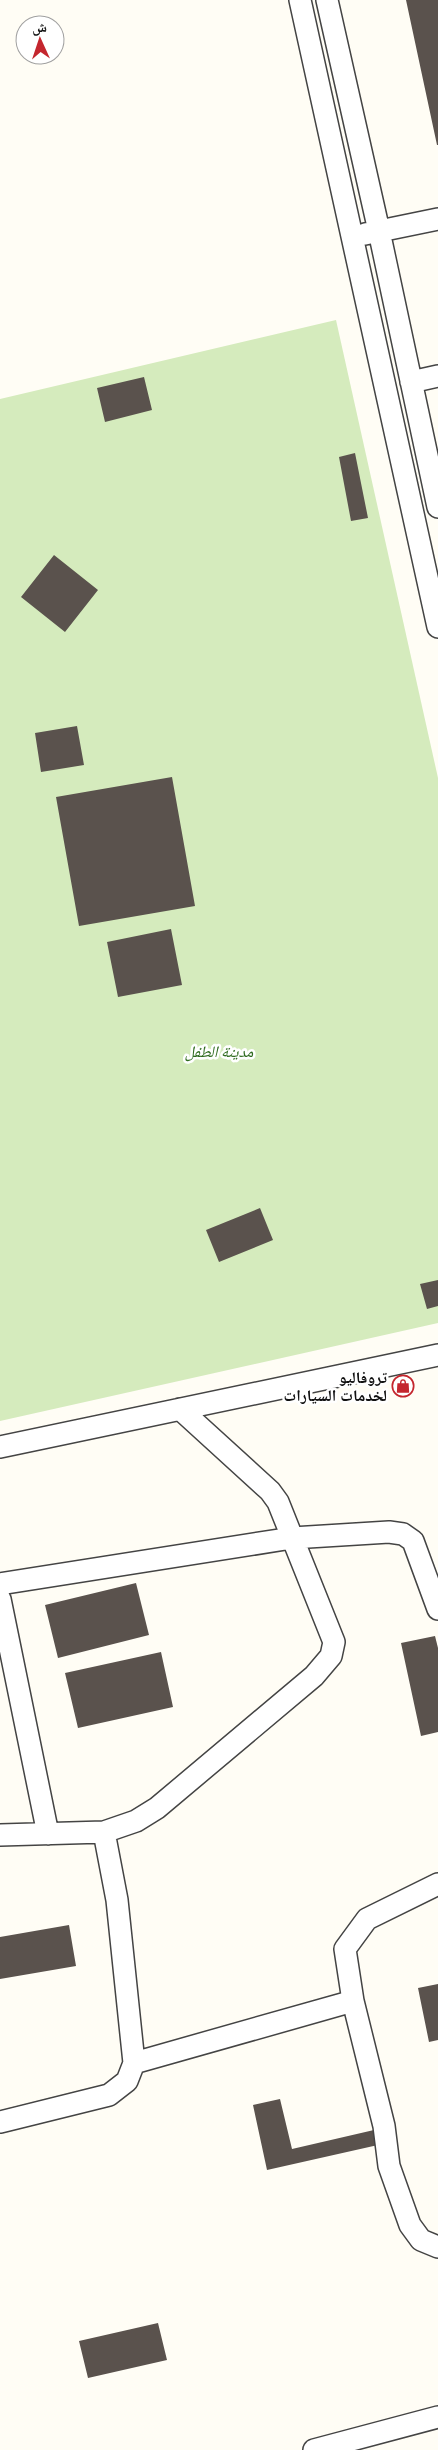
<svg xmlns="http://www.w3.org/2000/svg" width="438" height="2450" font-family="Merriweather,'Noto Naskh Arabic',serif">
	<rect width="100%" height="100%" fill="#fffdf5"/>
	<path fill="#d5ebbd" d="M336,320L438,778V1323L0,1421V399Z"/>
	<path fill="#5a524d" d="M406,0H438V145H437Z
		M144,377L152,410L105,422L97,388Z
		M355,453L368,518L351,521L339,457Z
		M54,555L98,590L65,632L21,597Z
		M77,726L84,765L41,772L35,733Z
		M172,777L195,906L79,926L56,797Z
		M171,929L182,985L118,997L107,942Z
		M260,1208L273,1240L219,1262L206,1230Z
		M438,1280V1306L427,1309L420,1284Z
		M136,1583L149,1635L58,1658L45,1605Z
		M435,1636L438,1648V1732L421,1736L401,1643Z
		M161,1652L173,1707L78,1728L65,1673Z
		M69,1925L76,1966L0,1979V1937Z
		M438,1984V2040L429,2042L418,1988Z
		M280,2099L292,2149L374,2130L378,2145L267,2170L253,2105Z
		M158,2323L167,2360L88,2378L79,2341Z"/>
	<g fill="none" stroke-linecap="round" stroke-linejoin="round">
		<g stroke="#444" stroke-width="24">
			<path id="minor" d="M300,0L438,627
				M327,0L379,231L438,507
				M365,234L438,219
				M411,382L438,376
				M0,1447L438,1355
				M0,1584L292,1538L389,1532L403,1534L413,1541L438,1609
				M0,1599L48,1834
				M0,1835L104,1832
				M353,2001L384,2126L389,2166L410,2225L421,2240L438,2247
				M134,2063L353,2001L345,1949L367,1919L438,1884
				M0,2122L109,2095L127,2081L134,2063L117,1900L104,1832L136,1821L157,1808L314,1676L331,1656L334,1642L278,1502L270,1491L180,1409
				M314,2450L438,2417"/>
		</g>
		<use href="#minor" stroke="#fff" stroke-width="21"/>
	</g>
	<defs>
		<g id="shop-ring" transform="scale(1.125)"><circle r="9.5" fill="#fff" stroke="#c4262e" stroke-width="1.5"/><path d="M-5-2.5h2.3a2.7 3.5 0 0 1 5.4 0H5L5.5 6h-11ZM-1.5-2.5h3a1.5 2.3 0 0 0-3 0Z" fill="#c4262e"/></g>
	</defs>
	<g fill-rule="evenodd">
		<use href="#shop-ring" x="403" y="1386"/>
	</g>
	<g text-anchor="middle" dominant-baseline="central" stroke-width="5" stroke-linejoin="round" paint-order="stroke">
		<g font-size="16" font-style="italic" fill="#2f6b1f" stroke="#fff">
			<text x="219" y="1051">مدينة الطفل</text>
		</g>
		<g font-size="16" font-weight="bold" fill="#111" stroke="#fff" text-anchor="end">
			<text x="387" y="1377">تروفاليو<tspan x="387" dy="18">لخدمات السيارات</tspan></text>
		</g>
	</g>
	<g transform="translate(40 40) rotate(357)"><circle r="24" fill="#ffffff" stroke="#a0a0a0"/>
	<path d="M0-4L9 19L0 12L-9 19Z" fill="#c4262e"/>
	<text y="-8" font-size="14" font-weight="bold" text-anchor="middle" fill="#111111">ش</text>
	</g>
</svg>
